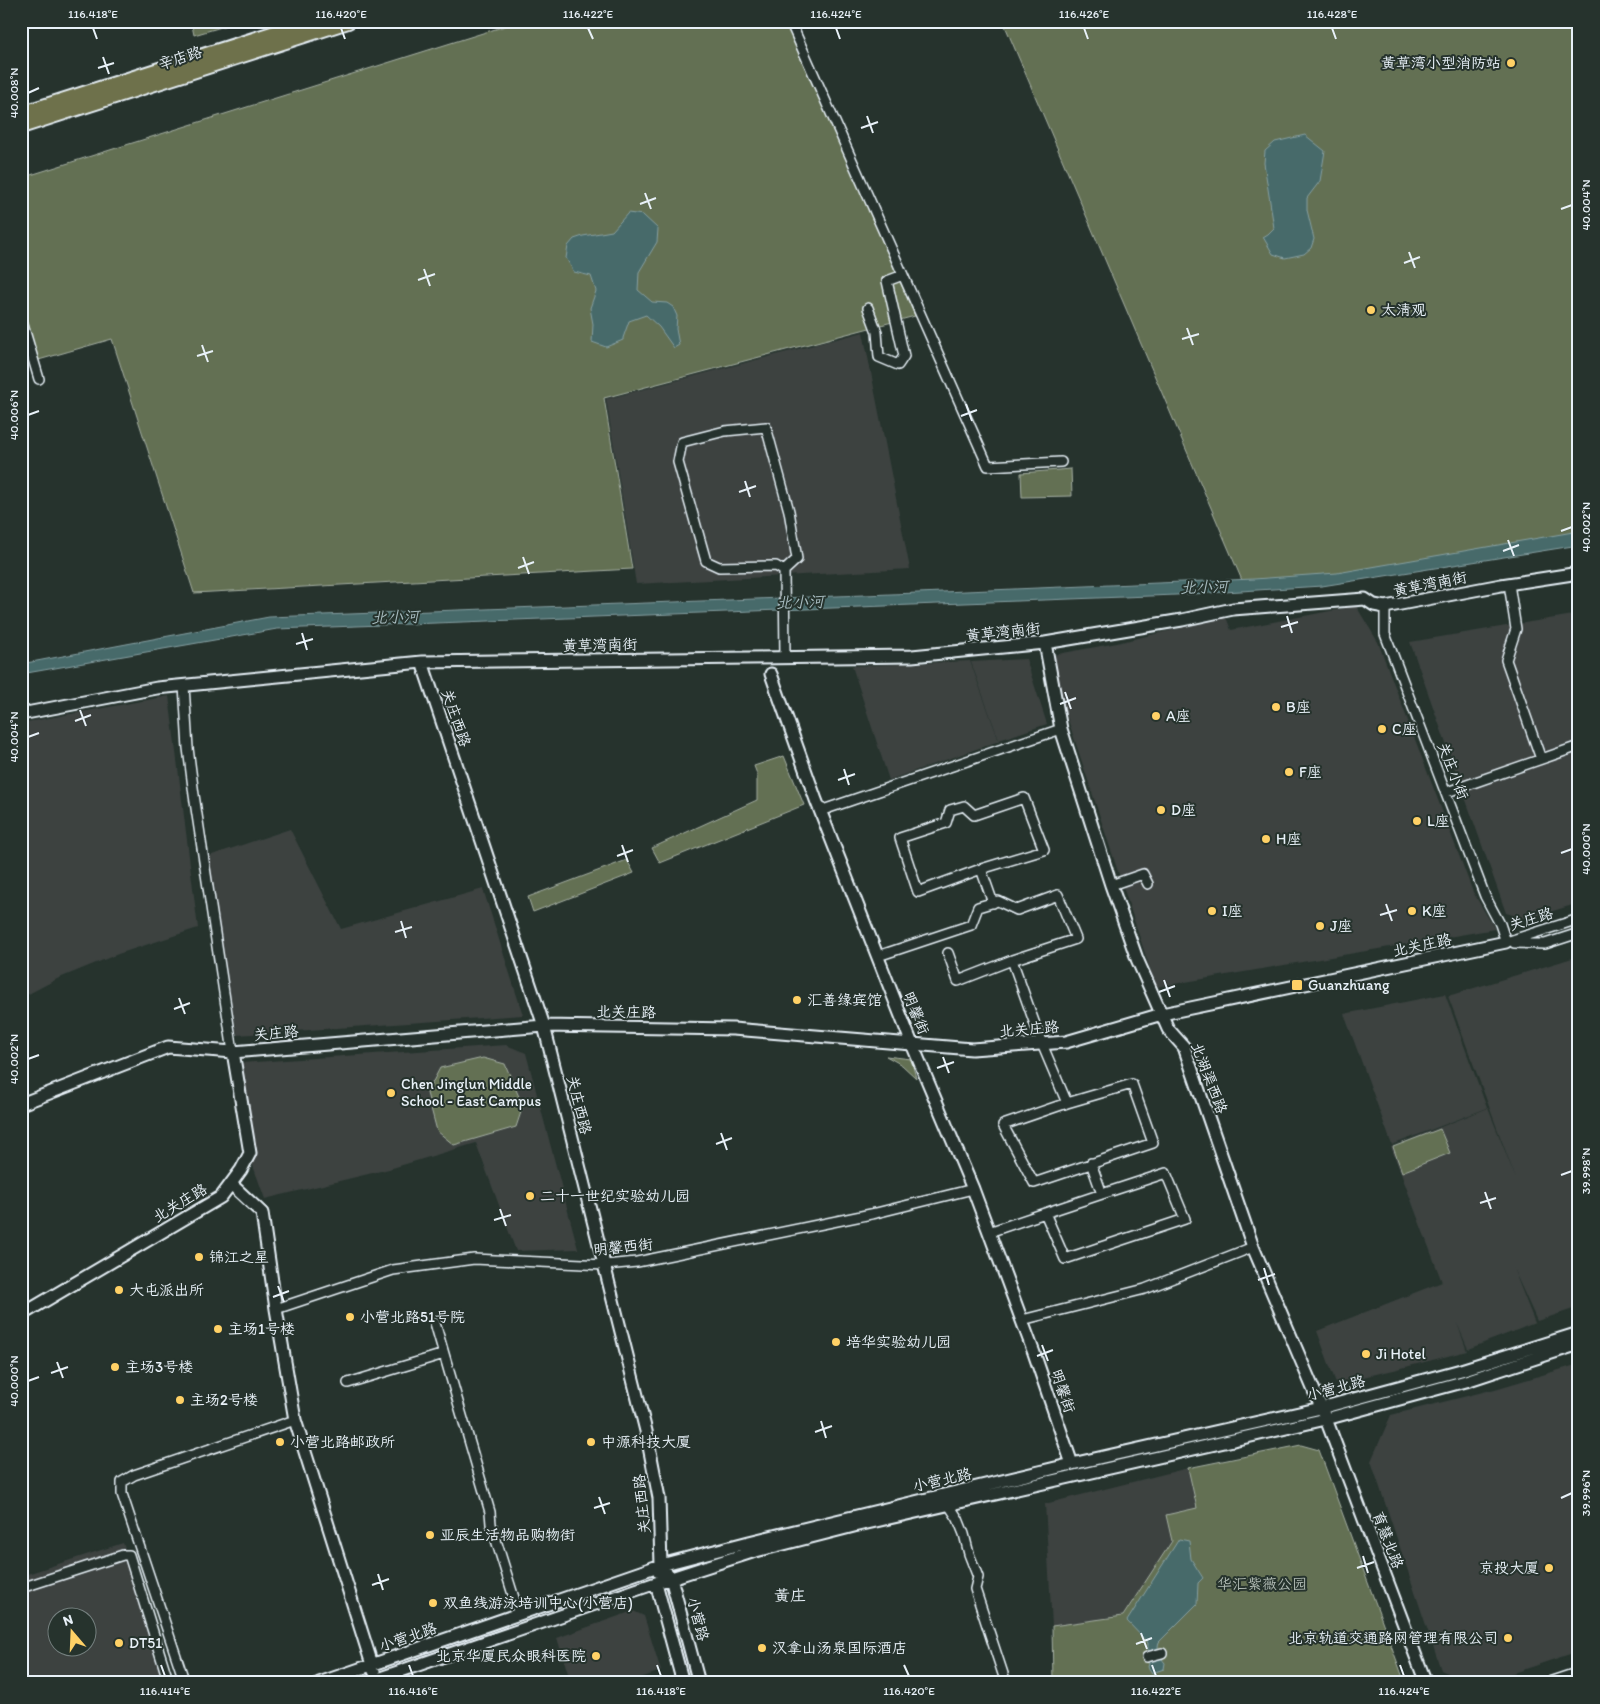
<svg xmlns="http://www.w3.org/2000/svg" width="1600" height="1704" font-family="Itim,'LXGW WenKai TC',sans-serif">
	<rect width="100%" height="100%" fill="#26332d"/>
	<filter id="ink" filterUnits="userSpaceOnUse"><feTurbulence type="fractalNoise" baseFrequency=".02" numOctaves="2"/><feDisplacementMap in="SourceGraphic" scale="10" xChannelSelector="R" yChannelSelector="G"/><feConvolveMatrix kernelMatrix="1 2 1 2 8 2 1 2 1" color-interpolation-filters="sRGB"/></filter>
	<g filter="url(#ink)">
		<path fill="#3c4240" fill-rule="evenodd" d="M863,332L910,569L636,584L606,399Z
			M1356,606L1378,642L1473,892L1495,929L1156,987L1047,656L1117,643L1226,617L1231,630Z
			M1579,614V903L1527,919L1506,913L1410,642Z
			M1026,659L1047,724L999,740L971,662Z
			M970,661L999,741L889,780L852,666Z
			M169,696L198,928L118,954L57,979L21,998V723Z
			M290,829L341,929L483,889L523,1015L237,1035L206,857Z
			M1579,956V1307L1537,1321L1513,1268L1535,1323L1468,1349L1457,1323L1467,1351L1394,1370L1336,1383L1317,1331L1442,1282L1391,1147L1488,1108L1516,1179L1448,996Z
			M1445,994L1487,1108L1392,1145L1344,1014Z
			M506,1045L526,1053L578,1249L516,1251L476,1143L389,1169L265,1199L252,1163V1135L241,1063Z
			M1579,1364V1651L1483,1683H1469L1441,1670L1371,1461L1391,1415L1495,1389Z
			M1188,1468L1197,1508L1172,1541L1123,1616L1052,1626L1045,1504Z
			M123,1543L171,1683H21V1576ZM58,1616H88V1646H58Z
			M633,1611L644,1616L661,1671L626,1683H571L557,1638Z"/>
		<path fill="#637052" stroke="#a6b0a5" d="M191,21H242L194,35Z
			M521,21H786L915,316L604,398L632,569L194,593L112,339L21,365V178Z
			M1003,21H1579V534L1310,583L1244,585Z
			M1071,469L1072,496L1022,497L1021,473Z
			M784,756L804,805L660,863L652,848L757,800V774L754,766Z
			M627,860L634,873L533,912L528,897Z
			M886,1056L911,1059L916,1078L902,1065Z
			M483,1058L505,1064L523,1106L516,1127L454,1145L437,1131L427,1093L440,1068Z
			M1440,1129L1450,1153L1402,1172L1393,1147Z
			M1301,1445L1319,1450L1405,1683H1053L1052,1626L1123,1616L1172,1541L1166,1515L1197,1508L1188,1468Z"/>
		<path fill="#466a6a" stroke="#87a0a3" d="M1305,135L1325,151L1320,181L1307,198V210L1314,239L1311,248L1304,254L1285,258L1273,254L1263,237L1268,234L1274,228L1264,163L1265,151L1275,142Z
			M628,213L643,215L658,229L657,242L639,272L638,290L652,302L667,303L673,307L677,316L676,329L679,345L674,348L659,327L646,315L629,321L623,338V340L606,347L592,342L593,324L590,308L596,291L591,276L574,272L566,258L568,246L574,239L583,236L612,231Z
			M1579,531V545L1322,586L1176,595L277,629L21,674V664L269,617L918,593L1254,579L1337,573Z
			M1179,1539L1189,1541L1191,1559L1203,1578L1198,1583L1197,1604L1159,1642C1156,1650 1160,1657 1165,1663L1164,1669L1152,1673L1148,1667C1151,1659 1147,1652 1148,1643L1127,1621Z"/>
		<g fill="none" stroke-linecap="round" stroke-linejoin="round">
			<g stroke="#e8f1f8" stroke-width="12">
				<path id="minor" d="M790,21L988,466L1061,462
					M868,308L877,332L879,357L898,365L904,356L887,281L903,275
					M21,318L39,379
					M784,571L776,566L719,567L706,561L678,462L682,442L725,431L766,427L789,511L797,559L784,571L785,657
					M1509,584L1516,629L1506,660L1541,759
					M1385,607V634L1485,896L1500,924L1506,942
					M184,686L188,748L194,795L233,1052
					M1447,792L1579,746
					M1024,798L1044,850L981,869L918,892L900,838L946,823L950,810L964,806L974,815Z
					M820,811L1061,729
					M981,869L993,903
					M1111,885L1143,874L1148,884
					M1506,942L1579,919
					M1514,943L1545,944L1579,933
					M878,956L971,925L978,907L998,901L1017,910L1058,895L1076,939L1012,960L958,981L948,953
					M1012,960L1042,1044L1067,1103L1003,1125L1034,1183L1153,1143L1132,1084L1067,1103
					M1091,1163L1102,1194L1045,1213L1065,1259L1185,1219L1166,1173L1102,1194
					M989,1232L1045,1213
					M276,1309L393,1270L474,1259L605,1265L637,1262L876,1213L973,1189
					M1022,1320L1145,1289L1253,1247
					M435,1323L490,1512L491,1524L519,1614
					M348,1383L444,1354
					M949,1505L958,1519L964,1534L969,1554L978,1577L975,1589L1006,1683
					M21,1588L123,1555H129L169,1683
					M1147,1657L1162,1653
					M185,1683L122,1494V1482L134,1475L295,1420
					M1546,1683L1579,1672"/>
			</g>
			<g stroke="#e8f1f8" stroke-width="15">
				<path id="tertiary" d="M1045,643L1061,729L1111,885L1137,959L1168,1029L1184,1047L1253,1247L1326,1419L1426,1683
					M422,662L544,1026L646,1431L659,1498L661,1565L659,1572
					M771,674L816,800L912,1044L973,1189L1034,1353L1072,1464
					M21,714L157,688L422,662L912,656L1045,643L1182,620L1233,609L1365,599L1374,605L1385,607L1501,585L1579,573
					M21,1104L168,1047L233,1052L544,1026L733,1029L972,1049L1066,1042L1162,1014L1506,942
					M231,1184L262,1213L276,1309L295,1420L374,1671
					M21,1315L221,1197L241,1170L250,1153L233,1052
					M667,1573L671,1578L699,1683
					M656,1583L683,1683
					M319,1683L661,1565L749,1542L1072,1464L1321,1408L1461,1370L1579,1333
					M366,1683L656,1583L752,1552L854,1526L1326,1419L1466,1381L1579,1344"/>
			</g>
			<g stroke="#e8f1f8" stroke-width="18">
				<path id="primary" d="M21,114L313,21
					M21,126L348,21"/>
			</g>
			<use href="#minor" stroke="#26332d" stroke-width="9"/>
			<use href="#tertiary" stroke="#26332d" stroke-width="11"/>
			<use href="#primary" stroke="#6e714b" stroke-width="14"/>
		</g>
	</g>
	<path fill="none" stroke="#e8f1f8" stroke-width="2" d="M93,28L97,39M341,28L345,39M588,28L593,39M836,28L840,39M1084,28L1088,39M1332,28L1336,39M103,57L109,74M98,68L114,63M28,93L39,88M867,116L873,133M861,128L878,122M645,193L651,209M640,204L656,198M1561,209L1572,205M1409,252L1415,268M1404,263L1420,257M424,269L430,286M418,280L435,274M1187,328L1193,345M1182,339L1199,334M202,345L208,362M197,356L213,351M966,404L972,421M28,415L39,411M961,416L977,410M745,481L750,497M739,492L756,486M1561,531L1572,527M1508,540L1514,556M1503,551L1519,545M523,557L529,574M518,568L534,562M1287,616L1292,633M1281,627L1298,622M302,633L307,650M296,644L313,639M1065,692L1071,709M1060,704L1076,698M80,710L86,726M75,721L91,715M28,737L39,733M844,769L849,785M838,780L855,774M622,845L628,862M1561,853L1572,849M617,856L633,850M1386,904L1392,921M1380,915L1397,910M401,921L406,938M395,932L412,927M1164,980L1170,997M1159,992L1175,986M179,998L185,1014M174,1009L190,1003M943,1057L949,1073M28,1059L39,1055M937,1068L954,1062M721,1133L727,1150M716,1144L732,1138M1561,1175L1572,1171M1485,1192L1491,1209M1480,1203L1496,1198M500,1209L506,1226M494,1220L511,1215M1264,1268L1269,1285M1258,1280L1275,1274M278,1286L284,1302M273,1297L289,1291M1042,1345L1048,1361M1037,1356L1053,1350M57,1362L63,1378M51,1373L68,1367M28,1381L39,1377M821,1421L826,1438M815,1432L832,1426M599,1497L605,1514M1561,1498L1572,1493M594,1508L610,1503M1363,1556L1368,1573M1357,1568L1374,1562M378,1574L383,1590M372,1585L389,1579M1141,1633L1147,1649M1136,1644L1152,1638M161,1665L165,1676M409,1665L413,1676M657,1665L661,1676M904,1665L909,1676M1152,1665L1156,1676M1400,1665L1404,1676"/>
	<g fill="#ffd166" stroke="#26332d" stroke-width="2">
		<circle cx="1511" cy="63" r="5"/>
		<circle cx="1371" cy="310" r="5"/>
		<circle cx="1276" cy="707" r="5"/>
		<circle cx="1156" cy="716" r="5"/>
		<circle cx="1382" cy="729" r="5"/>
		<circle cx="1289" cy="772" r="5"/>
		<circle cx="1161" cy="810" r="5"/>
		<circle cx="1417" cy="821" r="5"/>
		<circle cx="1266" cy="839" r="5"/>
		<circle cx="1212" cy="911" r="5"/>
		<circle cx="1412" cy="911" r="5"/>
		<circle cx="1320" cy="926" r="5"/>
		<rect x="1291" y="979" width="12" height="12" rx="2.5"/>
		<circle cx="797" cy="1000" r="5"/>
		<circle cx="391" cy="1093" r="5"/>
		<circle cx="530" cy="1196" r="5"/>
		<circle cx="199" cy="1257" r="5"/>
		<circle cx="119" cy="1290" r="5"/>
		<circle cx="350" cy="1317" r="5"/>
		<circle cx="218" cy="1329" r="5"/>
		<circle cx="836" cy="1342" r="5"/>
		<circle cx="1366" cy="1354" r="5"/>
		<circle cx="115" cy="1367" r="5"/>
		<circle cx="180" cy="1400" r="5"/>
		<circle cx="280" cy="1442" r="5"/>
		<circle cx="591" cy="1442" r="5"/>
		<circle cx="430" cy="1535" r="5"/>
		<circle cx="1549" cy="1568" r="5"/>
		<circle cx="433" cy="1603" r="5"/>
		<circle cx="1508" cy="1638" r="5"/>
		<circle cx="119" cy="1643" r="5"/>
		<circle cx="762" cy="1648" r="5"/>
		<circle cx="596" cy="1656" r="5"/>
	</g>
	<g text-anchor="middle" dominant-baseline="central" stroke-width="4" stroke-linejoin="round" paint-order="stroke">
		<g font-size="15" fill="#e8f1f8" stroke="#26332d">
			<text transform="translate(180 58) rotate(-18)">辛店路</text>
			<text transform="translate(1430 584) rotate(-11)">黄草湾南街</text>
			<text transform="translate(1003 632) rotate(-6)">黄草湾南街</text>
			<text transform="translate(600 645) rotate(-1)">黄草湾南街</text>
			<text transform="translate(456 718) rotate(71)">关庄西路</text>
			<text transform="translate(1453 771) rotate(69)">关庄小街</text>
			<text transform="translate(1531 919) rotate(-17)">关庄路</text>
			<text transform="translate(1422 945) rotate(-12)">北关庄路</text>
			<text transform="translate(626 1012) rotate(1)">北关庄路</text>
			<text transform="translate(916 1013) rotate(68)">明馨街</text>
			<text transform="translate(1029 1029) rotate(-5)">北关庄路</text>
			<text transform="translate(276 1033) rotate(-5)">关庄路</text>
			<text transform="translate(1209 1078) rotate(69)">北湖渠西路</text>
			<text transform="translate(579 1105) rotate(76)">关庄西路</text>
			<text transform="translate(180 1203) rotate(-31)">北关庄路</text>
			<text transform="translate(623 1247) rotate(-6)">明馨西街</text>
			<text transform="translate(1336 1388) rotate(-15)">小营北路</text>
			<text transform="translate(1063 1391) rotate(71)">明馨街</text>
			<text transform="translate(942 1480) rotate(-13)">小营北路</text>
			<text transform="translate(642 1504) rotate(-96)">关庄西路</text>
			<text transform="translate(1388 1540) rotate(69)">育慧北路</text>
			<text transform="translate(698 1619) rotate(75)">小营路</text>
			<text transform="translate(408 1637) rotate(-19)">小营北路</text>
		</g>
		<g font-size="15" fill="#e8f1f8" stroke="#26332d" text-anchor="start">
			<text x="1501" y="63" text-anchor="end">黄草湾小型消防站</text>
			<text x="1381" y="310">太清观</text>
			<text x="1286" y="707">B座</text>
			<text x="1166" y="716">A座</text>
			<text x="1392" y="729">C座</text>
			<text x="1299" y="772">F座</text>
			<text x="1171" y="810">D座</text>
			<text x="1427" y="821">L座</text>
			<text x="1276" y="839">H座</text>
			<text x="1222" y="911">I座</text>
			<text x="1422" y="911">K座</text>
			<text x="1330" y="926">J座</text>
			<text x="1308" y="985">Guanzhuang</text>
			<text x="807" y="1000">汇善缘宾馆</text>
			<text x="401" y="1084">Chen Jinglun Middle<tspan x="401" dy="17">School - East Campus</tspan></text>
			<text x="540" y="1196">二十一世纪实验幼儿园</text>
			<text x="209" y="1257">锦江之星</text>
			<text x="129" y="1290">大屯派出所</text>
			<text x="360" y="1317">小营北路51号院</text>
			<text x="228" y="1329">主场1号楼</text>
			<text x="846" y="1342">培华实验幼儿园</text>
			<text x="1376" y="1354">Ji Hotel</text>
			<text x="125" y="1367">主场3号楼</text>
			<text x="190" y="1400">主场2号楼</text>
			<text x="290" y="1442">小营北路邮政所</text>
			<text x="601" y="1442">中源科技大厦</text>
			<text x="440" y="1535">亚辰生活物品购物街</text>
			<text x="1539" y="1568" text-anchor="end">京投大厦</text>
			<text x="443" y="1603">双鱼线游泳培训中心(小营店)</text>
			<text x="1498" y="1638" text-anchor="end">北京轨道交通路网管理有限公司</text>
			<text x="129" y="1643">DT51</text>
			<text x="772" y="1648">汉拿山汤泉国际酒店</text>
			<text x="586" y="1656" text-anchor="end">北京华厦民众眼科医院</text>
		</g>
		<g font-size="15" fill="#b3bdb6" stroke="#26332d">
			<text x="1262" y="1584">华汇紫薇公园</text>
		</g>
		<g font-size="16" font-style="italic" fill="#a7bbbf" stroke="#26332d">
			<text transform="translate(1204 587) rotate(-2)">北小河</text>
			<text transform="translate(800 602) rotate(-2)">北小河</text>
			<text transform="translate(395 617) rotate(-2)">北小河</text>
		</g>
		<g font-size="16" fill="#e8f1f8" stroke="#26332d">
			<text x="790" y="1595">黄庄</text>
		</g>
	</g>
	<rect width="1600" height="1704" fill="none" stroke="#26332d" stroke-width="55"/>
	<g transform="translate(72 1632) rotate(341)"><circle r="24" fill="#26332d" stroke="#747f7e"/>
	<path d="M0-4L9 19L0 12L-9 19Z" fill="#ffd166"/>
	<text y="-8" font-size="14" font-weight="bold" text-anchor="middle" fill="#e8f1f8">N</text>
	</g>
	<rect x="28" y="28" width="1544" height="1648" fill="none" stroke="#e8f1f8" stroke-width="2"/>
	<g font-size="12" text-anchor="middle" fill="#e8f1f8">
		<text x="93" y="18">116.418°E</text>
		<text x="341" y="18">116.420°E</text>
		<text x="588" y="18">116.422°E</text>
		<text x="836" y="18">116.424°E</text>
		<text x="1084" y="18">116.426°E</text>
		<text x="1332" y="18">116.428°E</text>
		<text transform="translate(14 93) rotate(-90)" y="4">40.008°N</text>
		<text transform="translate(1586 205) rotate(-90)" y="4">40.004°N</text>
		<text transform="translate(14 415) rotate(-90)" y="4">40.006°N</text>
		<text transform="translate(1586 527) rotate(-90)" y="4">40.002°N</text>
		<text transform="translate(14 737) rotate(-90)" y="4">40.004°N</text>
		<text transform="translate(1586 849) rotate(-90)" y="4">40.000°N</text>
		<text transform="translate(14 1059) rotate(-90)" y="4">40.002°N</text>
		<text transform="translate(1586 1171) rotate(-90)" y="4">39.998°N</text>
		<text transform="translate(14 1381) rotate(-90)" y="4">40.000°N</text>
		<text transform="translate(1586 1493) rotate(-90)" y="4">39.996°N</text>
		<text x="165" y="1695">116.414°E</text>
		<text x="413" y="1695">116.416°E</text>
		<text x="661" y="1695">116.418°E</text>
		<text x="909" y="1695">116.420°E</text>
		<text x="1156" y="1695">116.422°E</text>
		<text x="1404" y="1695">116.424°E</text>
	</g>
</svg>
